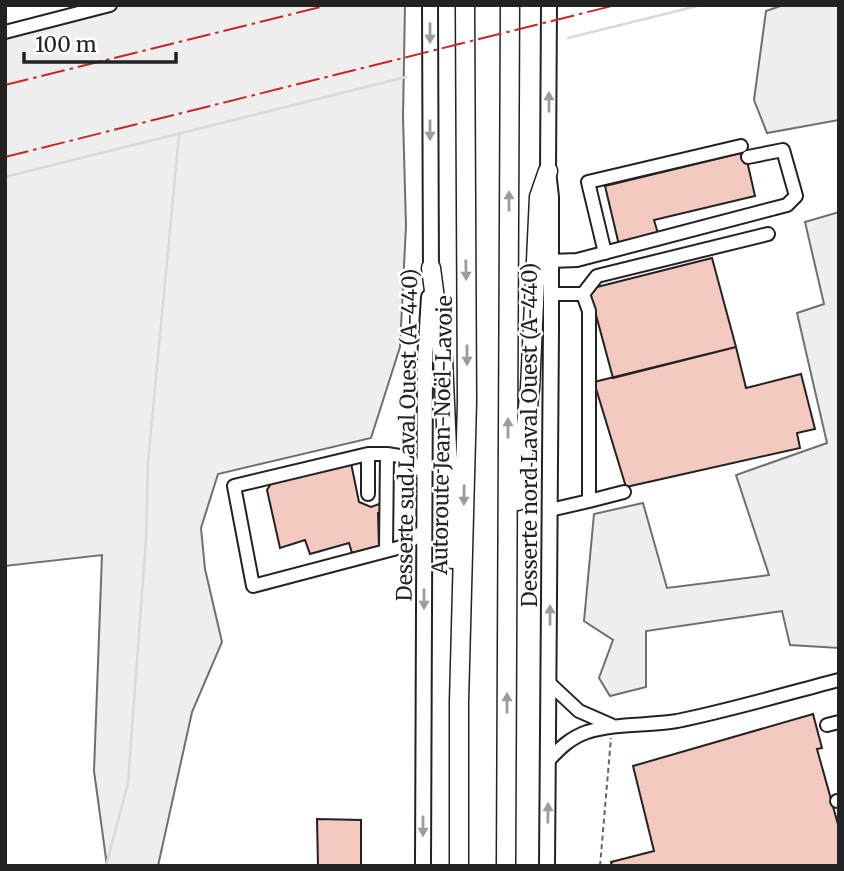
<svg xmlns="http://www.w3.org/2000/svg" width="844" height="871" font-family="Merriweather,serif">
	<rect width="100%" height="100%" fill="#fff"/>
	<path fill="#eee" stroke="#6f6f6f" stroke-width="2" d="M81,5H405L403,117L406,226L400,347L371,438L218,474L201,528L205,569L222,642L192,712L158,866H107L94,771L102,555L5,566V28Z
		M783,5H839V120L767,133L754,100L766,11Z
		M839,212V648L790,645L782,611L646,631V687L610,696L599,678L613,640L584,621L594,514L643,503L667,588L769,575L736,475L827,443L797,313L824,304L805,222Z"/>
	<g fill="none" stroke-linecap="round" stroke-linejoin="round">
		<path stroke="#d9d9d9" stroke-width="2.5" d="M568,38L701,5
			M5,177L406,77
			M106,866L128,783L146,539L148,462L179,135"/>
	</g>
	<path fill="#f3c9c0" stroke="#222" stroke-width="2" d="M745,152L755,196L654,220L659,237L619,245L605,186Z
		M712,258L736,347L613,378L589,289Z
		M736,347L746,388L801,374L815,429L797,433L800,448L626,487L594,382Z
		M351,463L359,502L371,507L379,504L382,512L378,513L379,546L352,553L349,543L310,554L305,540L280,548L267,490L272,482Z
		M813,714L822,748L817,749L839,828V866H612L611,862L654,851L633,766Z
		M317,819L361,820V866H318Z"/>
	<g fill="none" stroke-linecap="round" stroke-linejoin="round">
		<g stroke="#222" stroke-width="16">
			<path id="minor" d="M5,32L110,5
				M605,253L588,182L741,146
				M551,261L577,260L787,205L796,196L783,150L748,157
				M583,294L597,276L768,234
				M368,454L234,486L253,586L386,551
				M368,494V454H387
				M589,501L624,492
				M550,510L589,501V311L583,294H551
				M424,530L405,546L386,551L387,454L406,457L425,474
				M549,683L579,711L611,725
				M827,725L839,722
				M548,761C560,748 570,738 587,732C616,723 647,726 677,721C731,710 785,694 839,680
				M837,801H839"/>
		</g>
		<g stroke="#222" stroke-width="18">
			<path id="major" d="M430,5L431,277
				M423,866L425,359L429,297
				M547,866L551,329V197L548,171L549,5"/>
		</g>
		<g stroke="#222" stroke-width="21">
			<path id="highway" d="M431,268L443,359L452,559
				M518,501L530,388L539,197L548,171
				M459,866V702L467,402L465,5
				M506,866L510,5"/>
		</g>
		<path stroke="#646464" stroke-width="2" stroke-dasharray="5 3.5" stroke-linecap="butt" d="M600,866L611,738"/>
		<use href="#minor" stroke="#fff" stroke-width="12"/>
		<use href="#major" stroke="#fff" stroke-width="14"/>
		<use href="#highway" stroke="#fff" stroke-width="18"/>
		<path stroke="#c62828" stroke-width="2" stroke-dasharray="24 5 3.5 5" stroke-linecap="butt" d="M5,85L329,5
			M5,157L616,5"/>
	</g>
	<defs><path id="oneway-solid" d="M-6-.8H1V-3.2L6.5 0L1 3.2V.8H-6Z" transform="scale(1.75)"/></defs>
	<g fill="#9c9c9c">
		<use href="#oneway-solid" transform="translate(430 33) rotate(90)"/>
		<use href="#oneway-solid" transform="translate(549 102) rotate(-90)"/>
		<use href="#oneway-solid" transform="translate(430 130) rotate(90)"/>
		<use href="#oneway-solid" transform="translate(509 201) rotate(-90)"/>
		<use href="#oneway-solid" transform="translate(466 270) rotate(89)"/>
		<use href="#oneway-solid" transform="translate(467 355) rotate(90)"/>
		<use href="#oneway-solid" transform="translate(508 428) rotate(-90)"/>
		<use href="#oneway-solid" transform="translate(464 495) rotate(91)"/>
		<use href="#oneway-solid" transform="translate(424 599) rotate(90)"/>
		<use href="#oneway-solid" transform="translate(550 615) rotate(-90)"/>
		<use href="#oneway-solid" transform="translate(507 703) rotate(-90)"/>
		<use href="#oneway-solid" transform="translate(548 813) rotate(-89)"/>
		<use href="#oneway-solid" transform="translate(423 826) rotate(90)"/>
	</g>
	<g text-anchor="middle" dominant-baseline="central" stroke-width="5" stroke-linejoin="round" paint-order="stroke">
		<g font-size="21" fill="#222" stroke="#fff">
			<text transform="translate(407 435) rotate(-89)">Desserte sud Laval Ouest (A-440)</text>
			<text transform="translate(442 435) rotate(-89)">Autoroute Jean-Noël-Lavoie</text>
			<text transform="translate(529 435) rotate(-90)">Desserte nord Laval Ouest (A-440)</text>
		</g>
	</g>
	<rect width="844" height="871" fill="none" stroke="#222222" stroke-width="14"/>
	<path d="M24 52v10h152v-10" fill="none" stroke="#222222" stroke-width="3.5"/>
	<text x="35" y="52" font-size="21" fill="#222222" stroke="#ffffff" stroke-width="5" paint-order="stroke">100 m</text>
</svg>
